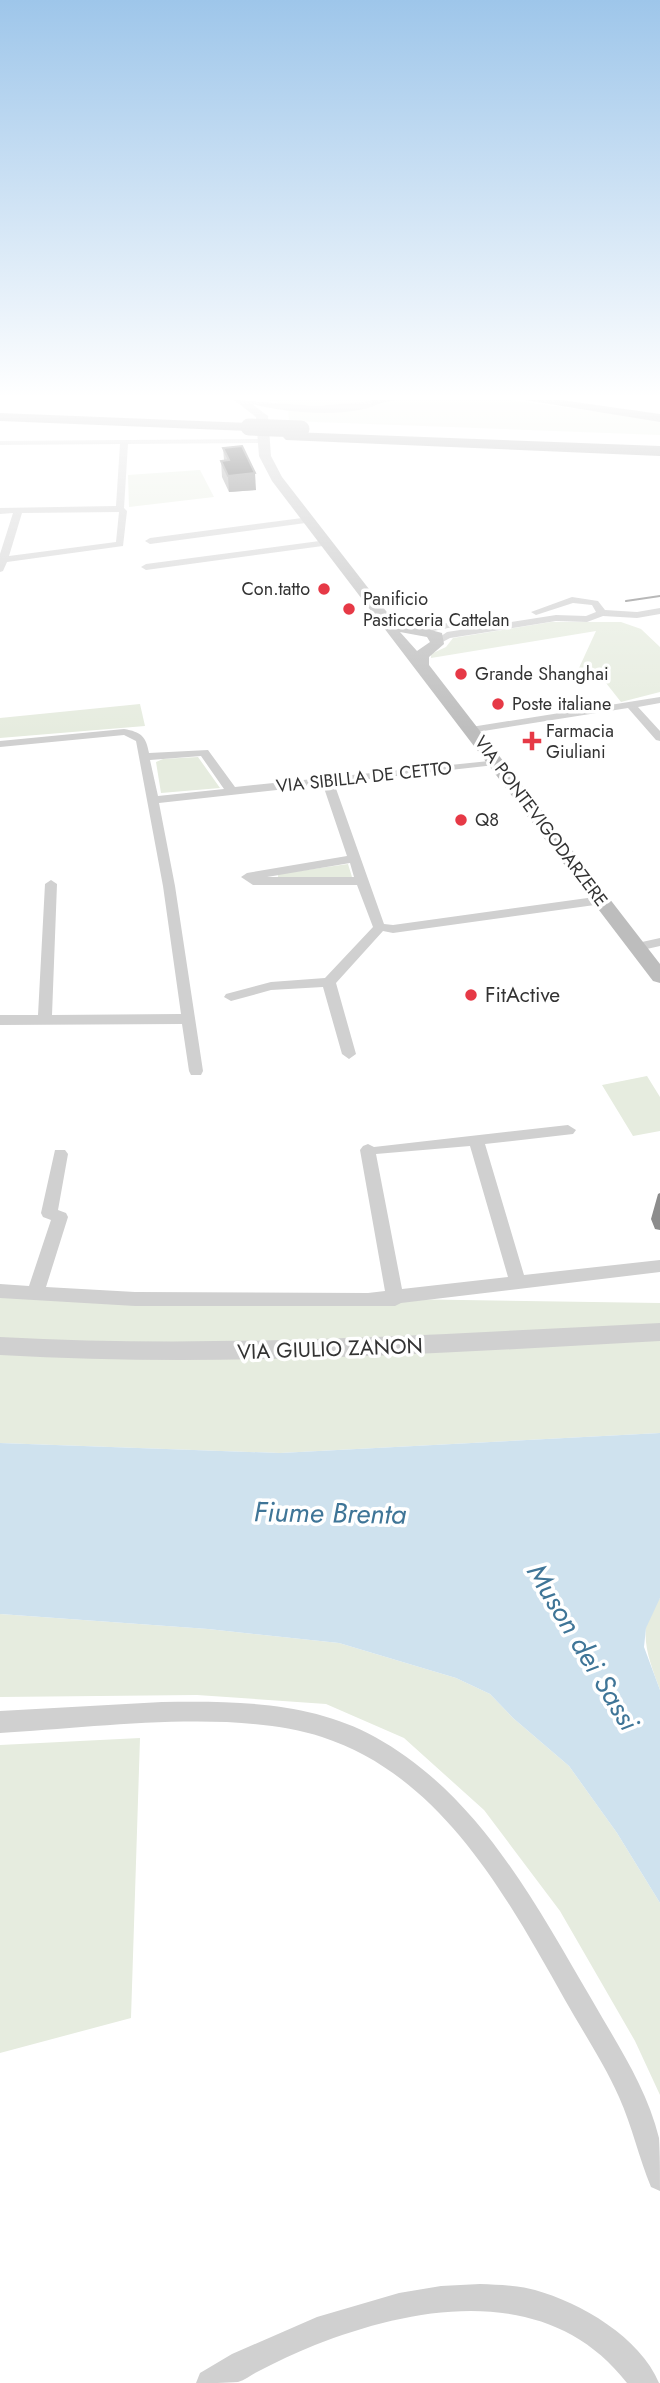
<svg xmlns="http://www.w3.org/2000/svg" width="660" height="2383" font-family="Jost,sans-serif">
	<rect width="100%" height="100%" fill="#fff"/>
	<path fill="#e6ecdf" d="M267,400H510L660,420V435L289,421L288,405Z
		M200,470L214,497L129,507L128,475Z
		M551,622H621L641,629L660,647V692L621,702L606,683L573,681L596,631L431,658V654L446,647L453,638Z
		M140,704L145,726L0,738V718Z
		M198,757L220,788L161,793L156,762L163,759Z
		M348,864L352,877H278V874Z
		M647,1076L660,1097V1131L633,1136L602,1085Z
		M0,1293L660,1303V1433L280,1453L0,1443Z
		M660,1598V1690C649,1659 634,1627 660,1598Z
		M0,1614L208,1629L339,1643L456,1678L490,1694L513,1718L569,1766L617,1833L660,1903V2095L635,2041L560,1911L484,1810L404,1738L326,1704L197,1695L0,1697Z
		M140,1738L131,2018L0,2053V1745Z"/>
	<path fill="#cfe2ee" d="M660,1433V1598L646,1628L644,1647L660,1690V1903L617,1833L569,1766L513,1718L490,1694L456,1678L339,1643L208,1629L0,1614V1443L280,1453Z"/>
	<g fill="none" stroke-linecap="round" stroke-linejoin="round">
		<path fill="#d0d0d0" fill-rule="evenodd" d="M262,439L265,443L128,444L124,508L127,511L123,546L7,562L3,571L0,572V554L13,513L0,514V508L116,506L120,444L0,445V441ZM119,512L116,542L9,556L22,513Z
			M310,517L313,518V522L150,544L145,541L150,538Z
			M327,540L330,541V545L146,570L141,567L146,564Z
			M572,597L598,601L605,610L637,612L660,608V614L637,618L603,616L587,622L556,621L450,638L439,644L434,641L447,632L556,615L586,616L596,612L592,605L573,603L536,615L531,612Z
			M455,621L460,624L458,626L418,634L413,631Z
			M660,697V703L638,707L660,731V741L656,740L628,708L471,733L466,730L471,727Z
			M124,729C141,732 146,736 149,753L208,750L235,787L499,760V764L495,765L334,783L384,924L393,925L602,896L608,900L602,904L393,933L383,931L336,983L356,1054L349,1059L342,1054L323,987L271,990L231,1001L224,997L226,994L271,982L325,978L373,927L357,885H253L241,877L247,873L347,856L323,785L159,803L175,886L203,1071L201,1075H191L189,1071L182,1024L0,1025V1015H38L45,884L51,880L57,884L52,1015L181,1014L163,886L136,741L124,735L0,747V741ZM201,756L224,789L158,796L150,760ZM350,863L354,877H267Z
			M660,938V946L638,951L631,947L633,944Z
			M568,1125L576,1130L573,1134L485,1144L524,1275L660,1260V1272L401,1303L395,1306H135L0,1298V1284L29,1286L51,1220L43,1217L41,1213L55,1150H65L68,1154L58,1210L66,1213L68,1217L46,1287L135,1292L368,1293L385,1291L360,1150L363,1146L368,1144L374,1147ZM470,1146L508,1277L402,1289L376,1154Z
			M162,1702C233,1701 311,1701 375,1737C478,1794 534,1901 592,2000C617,2044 647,2088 659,2138C660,2154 660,2174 660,2191L651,2187C639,2158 632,2126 619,2097C604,2063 583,2032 565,2000C507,1897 442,1776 322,1737C232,1708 95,1728 0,1733V1711Z
			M480,2284C499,2285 517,2285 535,2290C581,2303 640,2337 659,2383H627C550,2283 419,2304 315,2345C295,2353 276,2362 257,2372C251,2375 245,2380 238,2382C227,2383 208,2383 196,2383L200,2373L232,2354L317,2317L399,2293L441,2286Z"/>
		<path fill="#d0d0d0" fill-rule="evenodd" d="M660,1323V1341C440,1353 221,1368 0,1355V1337C221,1349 440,1334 660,1323Z"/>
		<path fill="#bdbdbd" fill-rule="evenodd" d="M234,400L316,406L387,400C355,420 287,413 252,404L268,416L271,456L282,477L393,620L442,633L444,644L429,657V665L660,964V983L653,981L272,481L259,456L256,417ZM400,632L427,637L430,642L417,651Z"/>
		<path fill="#a2a2a2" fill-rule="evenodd" d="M371,400H395L372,405Z
			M525,400H561L660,414V422Z"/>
		<path fill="#9a9a9a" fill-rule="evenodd" d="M0,413L249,423L256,427L249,431L0,421Z
			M291,432L660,446V456L286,440L283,437Z"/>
		<path stroke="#888" stroke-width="2" d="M626,601L660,596"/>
		<path stroke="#9a9a9a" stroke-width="17" d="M249,427L301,429"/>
	</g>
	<path fill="#8c8c8c" d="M223,448L256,490L229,492L222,477L221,461L224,460Z
		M660,1193V1230L655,1229L651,1219L658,1194Z"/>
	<path fill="#5f5f5f" d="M255,473L256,490L229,492L228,476Z"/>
	<path fill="#1a1a1a" stroke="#5f5f5f" stroke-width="2" d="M242,446L255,473L228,476L221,461L229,460L223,448Z"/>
	<linearGradient id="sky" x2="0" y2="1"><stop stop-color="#9ec6ea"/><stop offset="0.54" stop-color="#fff"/><stop offset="1" stop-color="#fff" stop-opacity="0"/></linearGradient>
	<rect width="660" height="734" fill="url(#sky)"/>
	<g fill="#e63946" stroke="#fff" stroke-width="2.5">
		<circle cx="324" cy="589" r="7"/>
		<circle cx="349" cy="609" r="7"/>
		<circle cx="461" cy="674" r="7"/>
		<circle cx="498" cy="704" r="7"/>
		<path d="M528.5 730.5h7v7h7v7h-7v7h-7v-7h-7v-7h7z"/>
		<circle cx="461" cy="820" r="7"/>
		<circle cx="471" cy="995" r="7"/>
	</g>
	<g text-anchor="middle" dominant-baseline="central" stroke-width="7" stroke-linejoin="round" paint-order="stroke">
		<g font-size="18" fill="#333" stroke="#fff" text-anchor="start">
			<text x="310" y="589" text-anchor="end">Con.tatto</text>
			<text x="363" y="599">Panificio<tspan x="363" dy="21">Pasticceria Cattelan</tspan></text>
			<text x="475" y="674">Grande Shanghai</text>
			<text x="512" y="704">Poste italiane</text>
			<text x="546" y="731">Farmacia<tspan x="546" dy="21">Giuliani</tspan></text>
			<text x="475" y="820">Q8</text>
		</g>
		<g font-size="18" fill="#333" stroke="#fff">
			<text transform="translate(364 777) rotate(-6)">VIA SIBILLA DE CETTO</text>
			<text transform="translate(541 821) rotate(53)">VIA PONTEVIGODARZERE</text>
		</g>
		<g font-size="21" fill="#333" stroke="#fff" text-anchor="start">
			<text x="485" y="995">FitActive</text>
		</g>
		<g font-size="21" fill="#333" stroke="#fff">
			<text transform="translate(330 1349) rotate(-2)">VIA GIULIO ZANON</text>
		</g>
		<g font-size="28" font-style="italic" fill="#3f7597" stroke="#fff">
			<text transform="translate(330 1513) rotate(1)">Fiume Brenta</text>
			<text transform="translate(583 1647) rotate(59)">Muson dei Sassi</text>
		</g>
	</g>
</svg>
